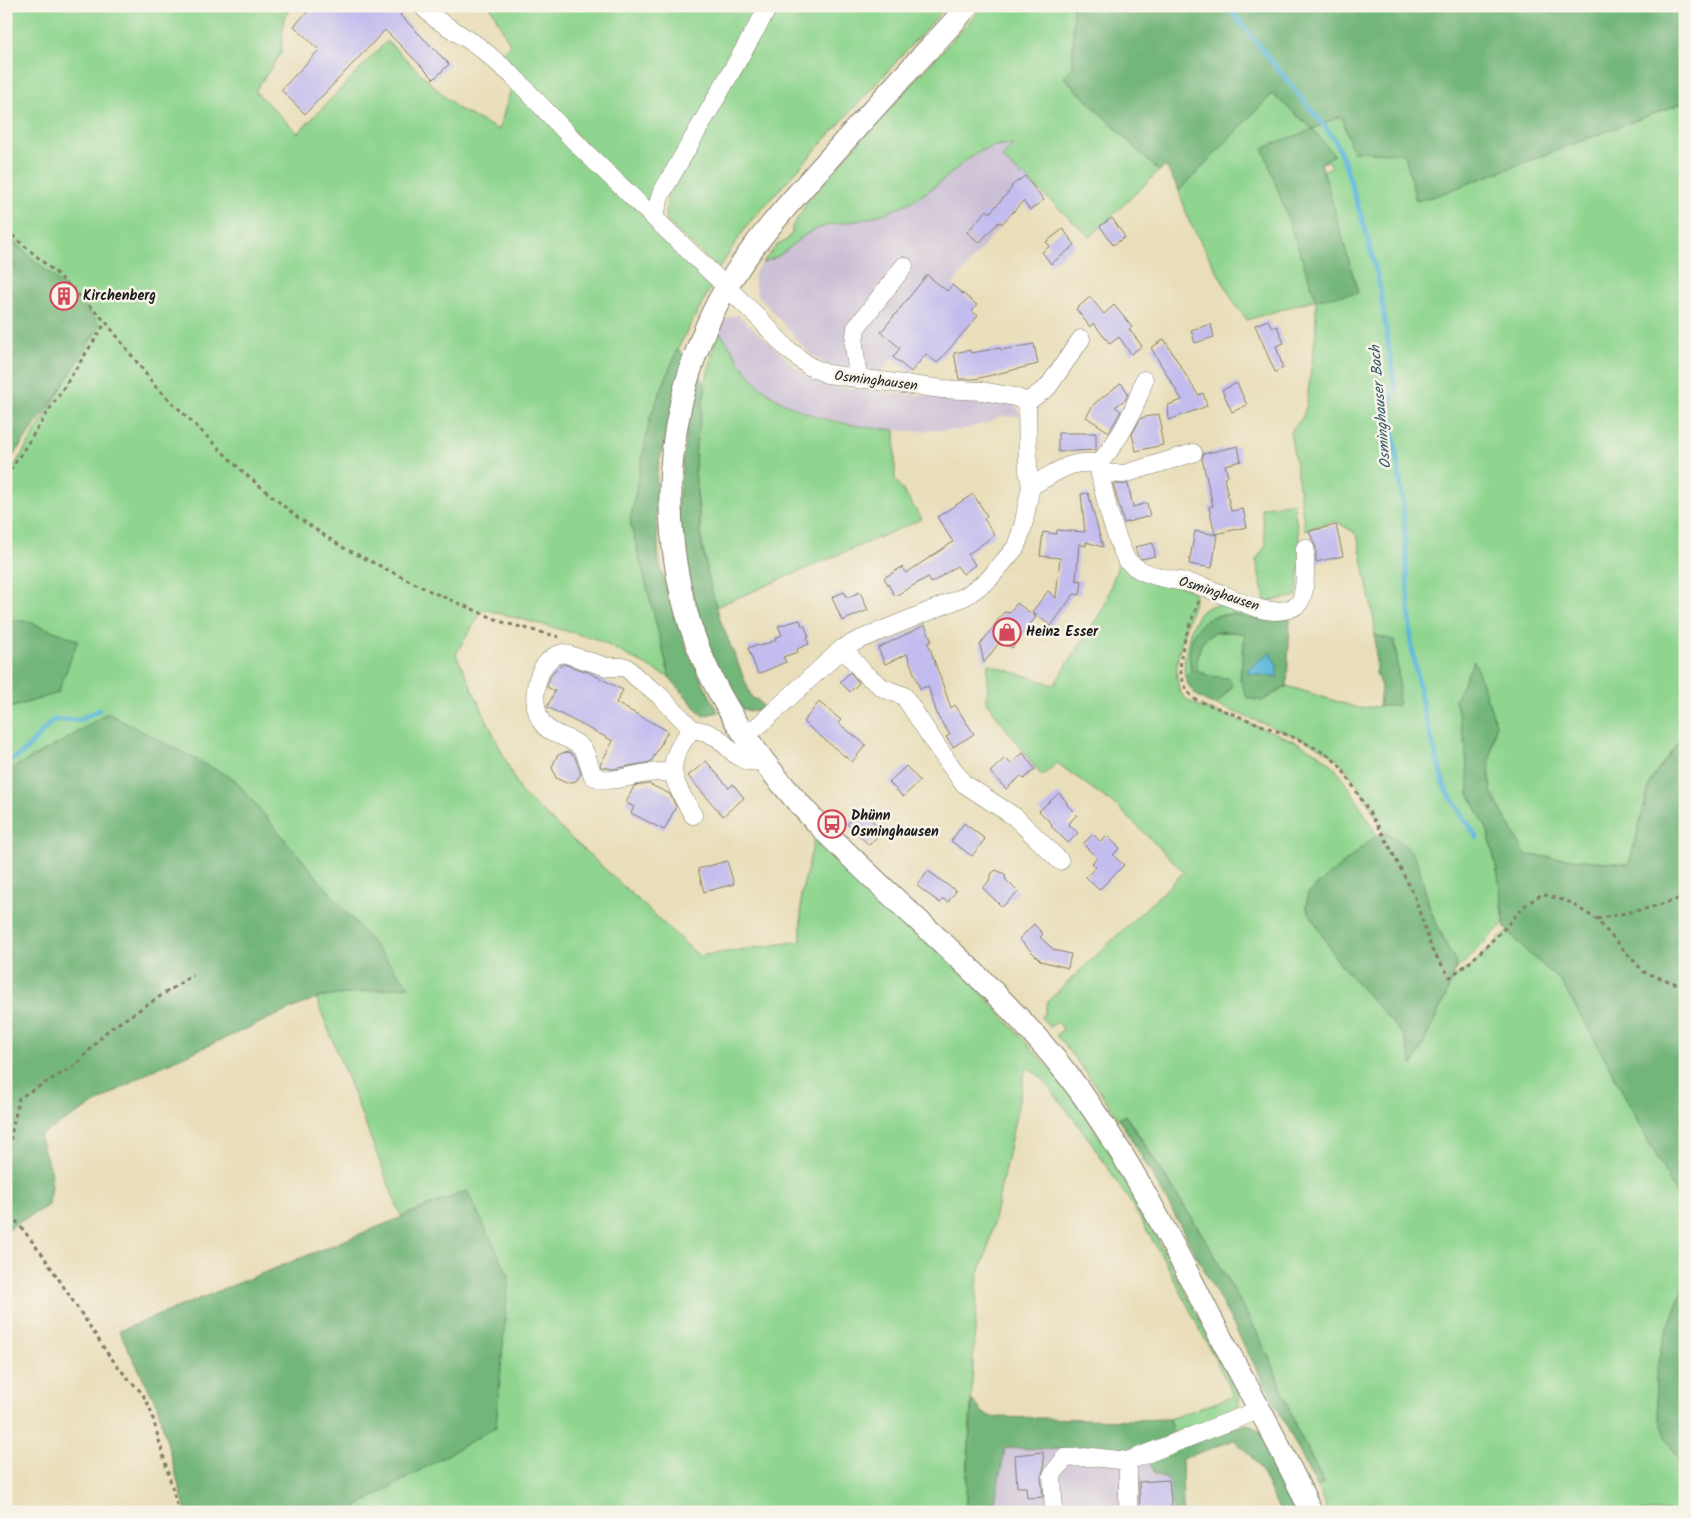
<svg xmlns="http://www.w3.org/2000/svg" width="1691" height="1518" font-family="Kalam,sans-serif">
	<rect width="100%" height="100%" fill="#f7f3e8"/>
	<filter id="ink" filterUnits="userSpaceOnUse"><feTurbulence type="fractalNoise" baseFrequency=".02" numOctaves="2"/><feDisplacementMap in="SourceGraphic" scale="10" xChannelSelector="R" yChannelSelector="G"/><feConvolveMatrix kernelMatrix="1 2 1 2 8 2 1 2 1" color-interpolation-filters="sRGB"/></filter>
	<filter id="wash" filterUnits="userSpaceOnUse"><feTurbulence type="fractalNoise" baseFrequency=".0096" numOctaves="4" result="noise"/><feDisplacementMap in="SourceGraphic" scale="20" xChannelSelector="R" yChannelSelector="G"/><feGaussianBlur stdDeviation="1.12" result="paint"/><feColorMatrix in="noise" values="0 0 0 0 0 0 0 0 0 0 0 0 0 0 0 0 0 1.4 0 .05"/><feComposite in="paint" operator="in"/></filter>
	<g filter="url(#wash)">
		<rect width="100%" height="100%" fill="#e9deb9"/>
		<path fill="#cbbfd5" d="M1005,144H1012L1025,175L1044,200L1030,210L1022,201L1002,224L879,375L842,371L825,364L809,353L758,295L753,278L757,269L762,263L779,255L807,233L819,228L863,220L895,209L914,200L933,188L965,161L978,152L996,145Z
			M738,315L805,375L816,381L830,386L914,395L988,400L1013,404L1018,408L1020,417L1002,416L985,424L961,430L906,431L855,425L807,413L784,402L765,390L752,378L740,362L728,342L718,331L720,325L728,317Z
			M1005,1448L1087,1450L1143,1448L1155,1474L1169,1480L1172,1512H993Z"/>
		<path fill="#8fd58f" stroke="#567856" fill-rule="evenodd" d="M6,6H293L284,17L281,53L255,91L298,133L387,41L458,109L499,130L512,85L703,274L711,287L678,348L630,521L670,678L596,639L483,609L456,654L520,791L699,956L801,941V895L816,833L975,985L1066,1087L1123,1173L1240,1397L1237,1411L1173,1433L1169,1419L1234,1396L1167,1265L1132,1205L1089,1139L1042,1078L1026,1067L988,1249L978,1275L965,1512H347L496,1427L467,1191L401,1216L316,998L409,986L107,713L70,737L6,772V709L58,693L29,622L6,619V480L100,325L57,280L6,235Z
			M490,6H763L649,207L499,56L510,44Z
			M775,6H947L748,224L719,269L666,221L667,195Z
			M983,6H1073V67L1064,78L1159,171L1090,237L1032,184L1025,176L1023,177L1002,158L1012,145C978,142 959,169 934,187C913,203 887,214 861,220C847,223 831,223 817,229C801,235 793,246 780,255C774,258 768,261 762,263L779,243L786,241L792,233V227L808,201L832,172Z
			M1272,94L1313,129L1340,116L1343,120L1353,151L1405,153L1416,201L1435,196L1685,102V733L1651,780L1629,864L1526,855L1491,792L1489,765L1496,724L1455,700L1465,741L1469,794L1488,831L1499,880L1504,923L1466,961L1455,970L1457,964L1448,948L1431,911L1416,858L1388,834H1386C1372,811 1359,783 1340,762C1331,753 1319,747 1308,741L1216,705L1232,687L1197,670C1198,631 1210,631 1245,633L1240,679L1262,701L1287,686L1358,708L1398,705L1399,681L1395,641L1375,635L1374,620L1358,538L1354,532L1335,521L1305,530L1296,466L1290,432L1302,418L1306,408L1316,332V299L1247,320L1235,304L1189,221L1179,191ZM1263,148L1334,154L1321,163L1328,161L1331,167L1324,171L1322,167L1358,293Z
			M718,331C732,345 739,364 752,378C787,416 846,426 895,430V479L922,519L716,607C706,572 701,537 698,501C696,482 694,463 696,444C699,406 709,368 718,331Z
			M1293,502L1301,550L1297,596L1265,602L1256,560L1266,545L1261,508Z
			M1120,559L1194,592L1195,598C1188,623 1168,668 1181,693C1185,700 1193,703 1200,707C1234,719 1310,740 1333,766C1351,786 1363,812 1377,835L1308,893L1337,960L1403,1035L1413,1065L1445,998L1453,978L1474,963L1508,931L1527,952L1560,980L1600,1049L1677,1195L1685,1222V1284L1660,1350V1419L1685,1475V1487L1679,1512H1328L1317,1487L1324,1483L1296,1427L1270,1359L1256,1331L1207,1242L1139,1135L1125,1115L1119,1119L1088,1075L1056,1035L1063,1029L1058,1022L1049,1027L1041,1017L1045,1012L1047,1002L1184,872L1119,808L1057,763L1042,776L987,703L988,664L1054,685L1104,607Z
			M1215,605L1226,606L1245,612L1300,610L1306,612C1291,617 1283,621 1266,621C1260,621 1253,620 1247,619C1243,617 1238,614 1233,614C1196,613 1186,640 1191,671L1185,677C1182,662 1189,622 1201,612C1205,608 1210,606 1215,605Z"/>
		<path fill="#73b67a" stroke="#48694b" d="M1073,6H1685V102L1435,196L1416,201L1405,154L1352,151L1343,120L1340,116L1313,129L1334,155L1321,163L1358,293L1316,299L1263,148L1313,129L1272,94L1179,191L1166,166L1159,171L1064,77L1073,66Z
			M6,235L57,280L100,324L57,395L6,466Z
			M678,348L685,357L657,471L656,508L659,561L670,604L690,657L718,712L703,716L670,678L630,521L650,417Z
			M698,375L706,385L696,445L695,470L701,542L710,585L721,622L752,698L758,700L763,707L759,710L751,711L742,709L728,696L697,620L677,507L689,413Z
			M1234,614C1254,621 1268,621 1290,619L1287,686L1262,701L1247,698L1240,679L1245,634C1210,627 1198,634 1197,670L1208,676L1229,678L1232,686L1216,705C1200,699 1191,694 1185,677L1191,671C1187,650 1189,630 1210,618C1216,615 1227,615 1234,614Z
			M6,619L29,622L78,640L58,693L6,709Z
			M1375,635L1395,641L1399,681L1398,705L1379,706L1381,687L1376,673Z
			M1474,660L1496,724L1489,765L1491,792L1526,855L1629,864L1651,780L1685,733V1222L1677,1195L1600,1049L1560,980L1527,952L1505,928L1499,880L1488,831L1469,794L1465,741L1455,700Z
			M107,713L234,779L409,986L316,998L151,1071L39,1136L52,1174L49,1205L6,1230V772L70,737Z
			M1388,834C1428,856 1417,875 1431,912C1438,930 1447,948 1457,964L1445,998L1413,1065L1403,1035L1337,960L1306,907L1308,893L1377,835Z
			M1125,1115L1207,1242L1256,1331L1270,1359L1296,1427L1324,1483L1317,1487C1286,1423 1252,1361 1219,1298C1187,1238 1155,1177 1119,1119Z
			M467,1191L509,1276L496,1427L347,1512H186L157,1405L119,1331Z
			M1685,1284V1475C1677,1457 1665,1438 1660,1419C1646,1369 1668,1330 1685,1284Z
			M972,1400L983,1413L992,1417L1129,1420L1169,1419L1173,1433L1143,1448L1087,1450L1005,1448L993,1512H965Z
			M1245,1424L1252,1425L1262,1432L1301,1509L1299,1512H1280L1262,1472L1250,1455L1234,1440L1182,1459L1183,1512H1172L1169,1480L1155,1474L1148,1458Z"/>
		<path fill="#5bb8d9" stroke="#3c6a7a" d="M1270,652L1277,665V677L1250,674L1247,670Z"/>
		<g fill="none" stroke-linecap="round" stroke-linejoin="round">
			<path stroke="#5bb8d9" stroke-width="5" d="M1227,6L1334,138L1344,161L1367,235L1379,283L1395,388L1390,406L1403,504L1411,642L1423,709L1445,788L1477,838
				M6,762L23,753L53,720H79L99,710"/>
		</g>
		<g id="blocks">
			<path fill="#c3bcee" d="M313,6H408L400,15L449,64L434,79L385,30L305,114L281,90L319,50L294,26Z
				M1025,176L1044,200L1030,210L1023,201L1002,224L999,222L979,243L967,232L987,210L990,213L1012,188L1011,186Z
				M1112,218L1125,237L1113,245L1100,226Z
				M1063,229L1075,245L1051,264L1042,252L1050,246L1046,242Z
				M927,275L947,291L952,285L977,305L972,311L978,316L937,363L926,354L911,372L893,357L900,348L881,332Z
				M1090,297L1104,314L1114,305L1132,327L1129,329L1142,346L1131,354L1119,337L1110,344L1093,323L1090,327L1076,309Z
				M1268,320L1272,328L1277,326L1284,343L1276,346L1283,368L1275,372L1255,325Z
				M1211,324L1214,337L1195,343L1191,330Z
				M1164,339L1198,395L1203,393L1207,406L1169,420L1168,405L1182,400L1151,348Z
				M1034,344L1038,364L975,379H959L954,353L970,350L971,353L1000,348L1001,350Z
				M1121,383L1128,393L1126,399L1115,407L1121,411L1109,432L1086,417L1094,404Z
				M1237,383L1247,405L1232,412L1222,390Z
				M1159,414L1162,429H1160L1163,445L1136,451L1132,434L1141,418Z
				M1058,433H1096V450L1058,452Z
				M1238,446L1241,461L1225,465L1228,477L1224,478L1231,511L1243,509L1247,527L1215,534L1209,507L1213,506L1202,459L1203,454Z
				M1113,484H1128L1133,507L1147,503L1150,516L1124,523Z
				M1088,493L1103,547L1086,542V546L1079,544L1076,580L1082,581L1080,595L1074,594L1051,626L1032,612L1048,591L1056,598L1060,558L1040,556L1043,532L1056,534L1057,530L1085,532L1081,494Z
				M973,494L987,516L984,519L995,535L968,554L975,565L963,574L957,566L931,583L928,577L895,596L884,578L902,567L906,573L953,542L937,517Z
				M1336,525L1343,556L1316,562V548L1309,531Z
				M1195,531L1217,535L1212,568L1189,564Z
				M1153,543L1155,556L1142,559L1137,554L1135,547Z
				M844,592L847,598L860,592L868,610L842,621L832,597Z
				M1017,603L1036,617L1012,648L1001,640L984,663L980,645L1004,612L1009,613Z
				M800,620L802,626L804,625L809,637L807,638L809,644L797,649L798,652L783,657L786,662L758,674L748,648L756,645L760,646L776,640L775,638L782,635L778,626Z
				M925,625L932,641L928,643L951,708L955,705L974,734L953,747L946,737L950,735L938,717L928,686L920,689L907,654L885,664L878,648Z
				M563,664L588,672L623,690L616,703L668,731L651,762L613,769L601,767L600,765L613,741L547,707L555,691L547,687L550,677L554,671Z
				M850,672L859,683L850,692L840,682Z
				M819,702L841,720L838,723L866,745L852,762L803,722Z
				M569,752L575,757L581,774L576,781L566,783L556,778L552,767L557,756L562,753Z
				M1023,753L1035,769L1024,779L1021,776L1006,789L990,772L1005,758L1011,764Z
				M706,761L729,788L733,784L744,798L723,816L688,776Z
				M906,766L920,781L903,797L889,782Z
				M649,784L670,794L676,807L664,830L631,813L634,807L626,803L634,786Z
				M1059,793L1066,801L1067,805L1077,815L1068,824L1078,833L1068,843L1051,826L1052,824L1039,811Z
				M861,810L883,831L869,845L847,824Z
				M964,823L985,839L972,856L951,841Z
				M1093,834L1101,842L1107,836L1120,848L1113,855L1124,865L1099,890L1086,877L1096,867L1092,863L1097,858L1083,844Z
				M727,861L734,884L704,892L698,869Z
				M996,870L1005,874L1006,880L1018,892L1002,907L983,888L989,881L992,873Z
				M928,871L956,891L948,902L943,899L940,903L917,886Z
				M1034,924L1043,934L1040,937L1054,950L1071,954L1068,968L1041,961L1019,939Z
				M1043,1452L1044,1468L1041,1476L1043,1497L1027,1498L1026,1487H1017L1015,1455Z
				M1169,1480L1172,1512H1140L1139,1482Z"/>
		</g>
	</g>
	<g filter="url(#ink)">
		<use href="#blocks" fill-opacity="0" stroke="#827d6a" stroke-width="1"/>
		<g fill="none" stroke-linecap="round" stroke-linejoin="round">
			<g stroke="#827d6a" stroke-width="19">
				<path id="minor" d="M422,6L436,19L478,46L512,75L582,149L759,318L786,348L809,366L827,374L942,389L982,391L1015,397L1027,402L1028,471L1031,486L1023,526L1016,547L989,579L966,596L859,640L843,648L758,726L745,735
					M654,217L661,194L769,6
					M858,379L854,344L856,328L904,266
					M1027,402L1048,387L1081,339
					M1098,464C1119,441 1135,410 1144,380
					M1100,473L1124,474L1193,453
					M1031,486C1055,474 1070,458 1098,464C1105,499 1111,526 1126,559C1145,581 1179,578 1204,587C1224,594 1245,606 1265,610C1275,612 1291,611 1298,604C1308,594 1304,562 1305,548
					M843,648L864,673L883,688L904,696L936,745L963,783L1015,817L1060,861
					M692,729C662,766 672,778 693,815
					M672,772C664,772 656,772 648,773C629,775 612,785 593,776C590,768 588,758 584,751C574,736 552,737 543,724C528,703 535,659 563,653L607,667H626L637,678L659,695L692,729L706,732L718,738L736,755L747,761L763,762
					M1128,1461V1512
					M1054,1512L1052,1475L1065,1458L1092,1457L1128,1461L1259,1410"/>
			</g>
			<g stroke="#827d6a" stroke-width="24">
				<path id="major" d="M967,6C950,28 930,47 912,67C875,107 838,148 802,189C768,227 734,268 712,314C682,379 667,447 671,518C684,783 922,888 1067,1074C1129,1154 1173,1245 1219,1334C1250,1393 1284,1451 1311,1512"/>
			</g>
			<path stroke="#827d6a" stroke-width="3" stroke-dasharray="4 4" stroke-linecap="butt" d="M6,230L56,273L106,322L156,387L180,410L243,472L297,517L342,547L432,592L505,623L559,637
				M6,477L106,322
				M1199,601C1187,633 1167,671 1194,699L1300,740L1328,755L1339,765L1348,778L1384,836L1414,895L1432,950L1450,977L1470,962L1503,930L1523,907L1542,894L1569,902L1596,919L1644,972L1685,987
				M1597,919L1649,908L1685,897
				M6,1204L11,1135L19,1098L76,1065L108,1030L193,975
				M6,1208L42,1254L108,1354L124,1374L142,1393L150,1408L179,1512"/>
			<use href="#minor" stroke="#fff" stroke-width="18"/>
			<use href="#major" stroke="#fff" stroke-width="22"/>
		</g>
	</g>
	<defs>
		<g id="building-ring" transform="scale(1.4375)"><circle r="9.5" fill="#f7f3e8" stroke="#d1495b" stroke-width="1.5"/><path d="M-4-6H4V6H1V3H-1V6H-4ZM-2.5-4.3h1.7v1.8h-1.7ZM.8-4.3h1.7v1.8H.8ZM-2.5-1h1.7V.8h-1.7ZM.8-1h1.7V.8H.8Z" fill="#d1495b"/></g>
		<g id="shop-ring" transform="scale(1.4375)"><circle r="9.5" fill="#f7f3e8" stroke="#d1495b" stroke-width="1.5"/><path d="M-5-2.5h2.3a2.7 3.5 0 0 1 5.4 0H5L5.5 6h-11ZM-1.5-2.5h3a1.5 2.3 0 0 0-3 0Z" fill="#d1495b"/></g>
		<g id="bus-ring" transform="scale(1.4375)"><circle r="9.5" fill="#f7f3e8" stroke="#d1495b" stroke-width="1.5"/><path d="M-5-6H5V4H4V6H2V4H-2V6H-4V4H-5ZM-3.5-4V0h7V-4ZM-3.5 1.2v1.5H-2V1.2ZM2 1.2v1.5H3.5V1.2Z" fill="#d1495b"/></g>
	</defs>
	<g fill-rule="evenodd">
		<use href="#building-ring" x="64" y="296"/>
		<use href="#shop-ring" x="1007" y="632"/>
		<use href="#bus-ring" x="832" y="824"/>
	</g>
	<g text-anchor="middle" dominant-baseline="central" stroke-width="5" stroke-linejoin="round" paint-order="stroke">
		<g font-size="14" font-weight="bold" fill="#1c1c1c" stroke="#f7f3e8" text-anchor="start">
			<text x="83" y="296">Kirchenberg</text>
			<text x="1026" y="632">Heinz Esser</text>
			<text x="851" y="816">Dhünn<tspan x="851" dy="16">Osminghausen</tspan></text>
		</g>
		<g font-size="14" fill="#1c1c1c" stroke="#f7f3e8">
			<text transform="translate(876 381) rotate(7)">Osminghausen</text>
			<text transform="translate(1219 594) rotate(18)">Osminghausen</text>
		</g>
		<g font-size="15" font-style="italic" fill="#355a68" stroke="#f7f3e8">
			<text transform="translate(1381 407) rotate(-95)">Osminghauser Bach</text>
		</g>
	</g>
	<rect width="1691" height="1518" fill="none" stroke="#f7f3e8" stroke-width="25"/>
</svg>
